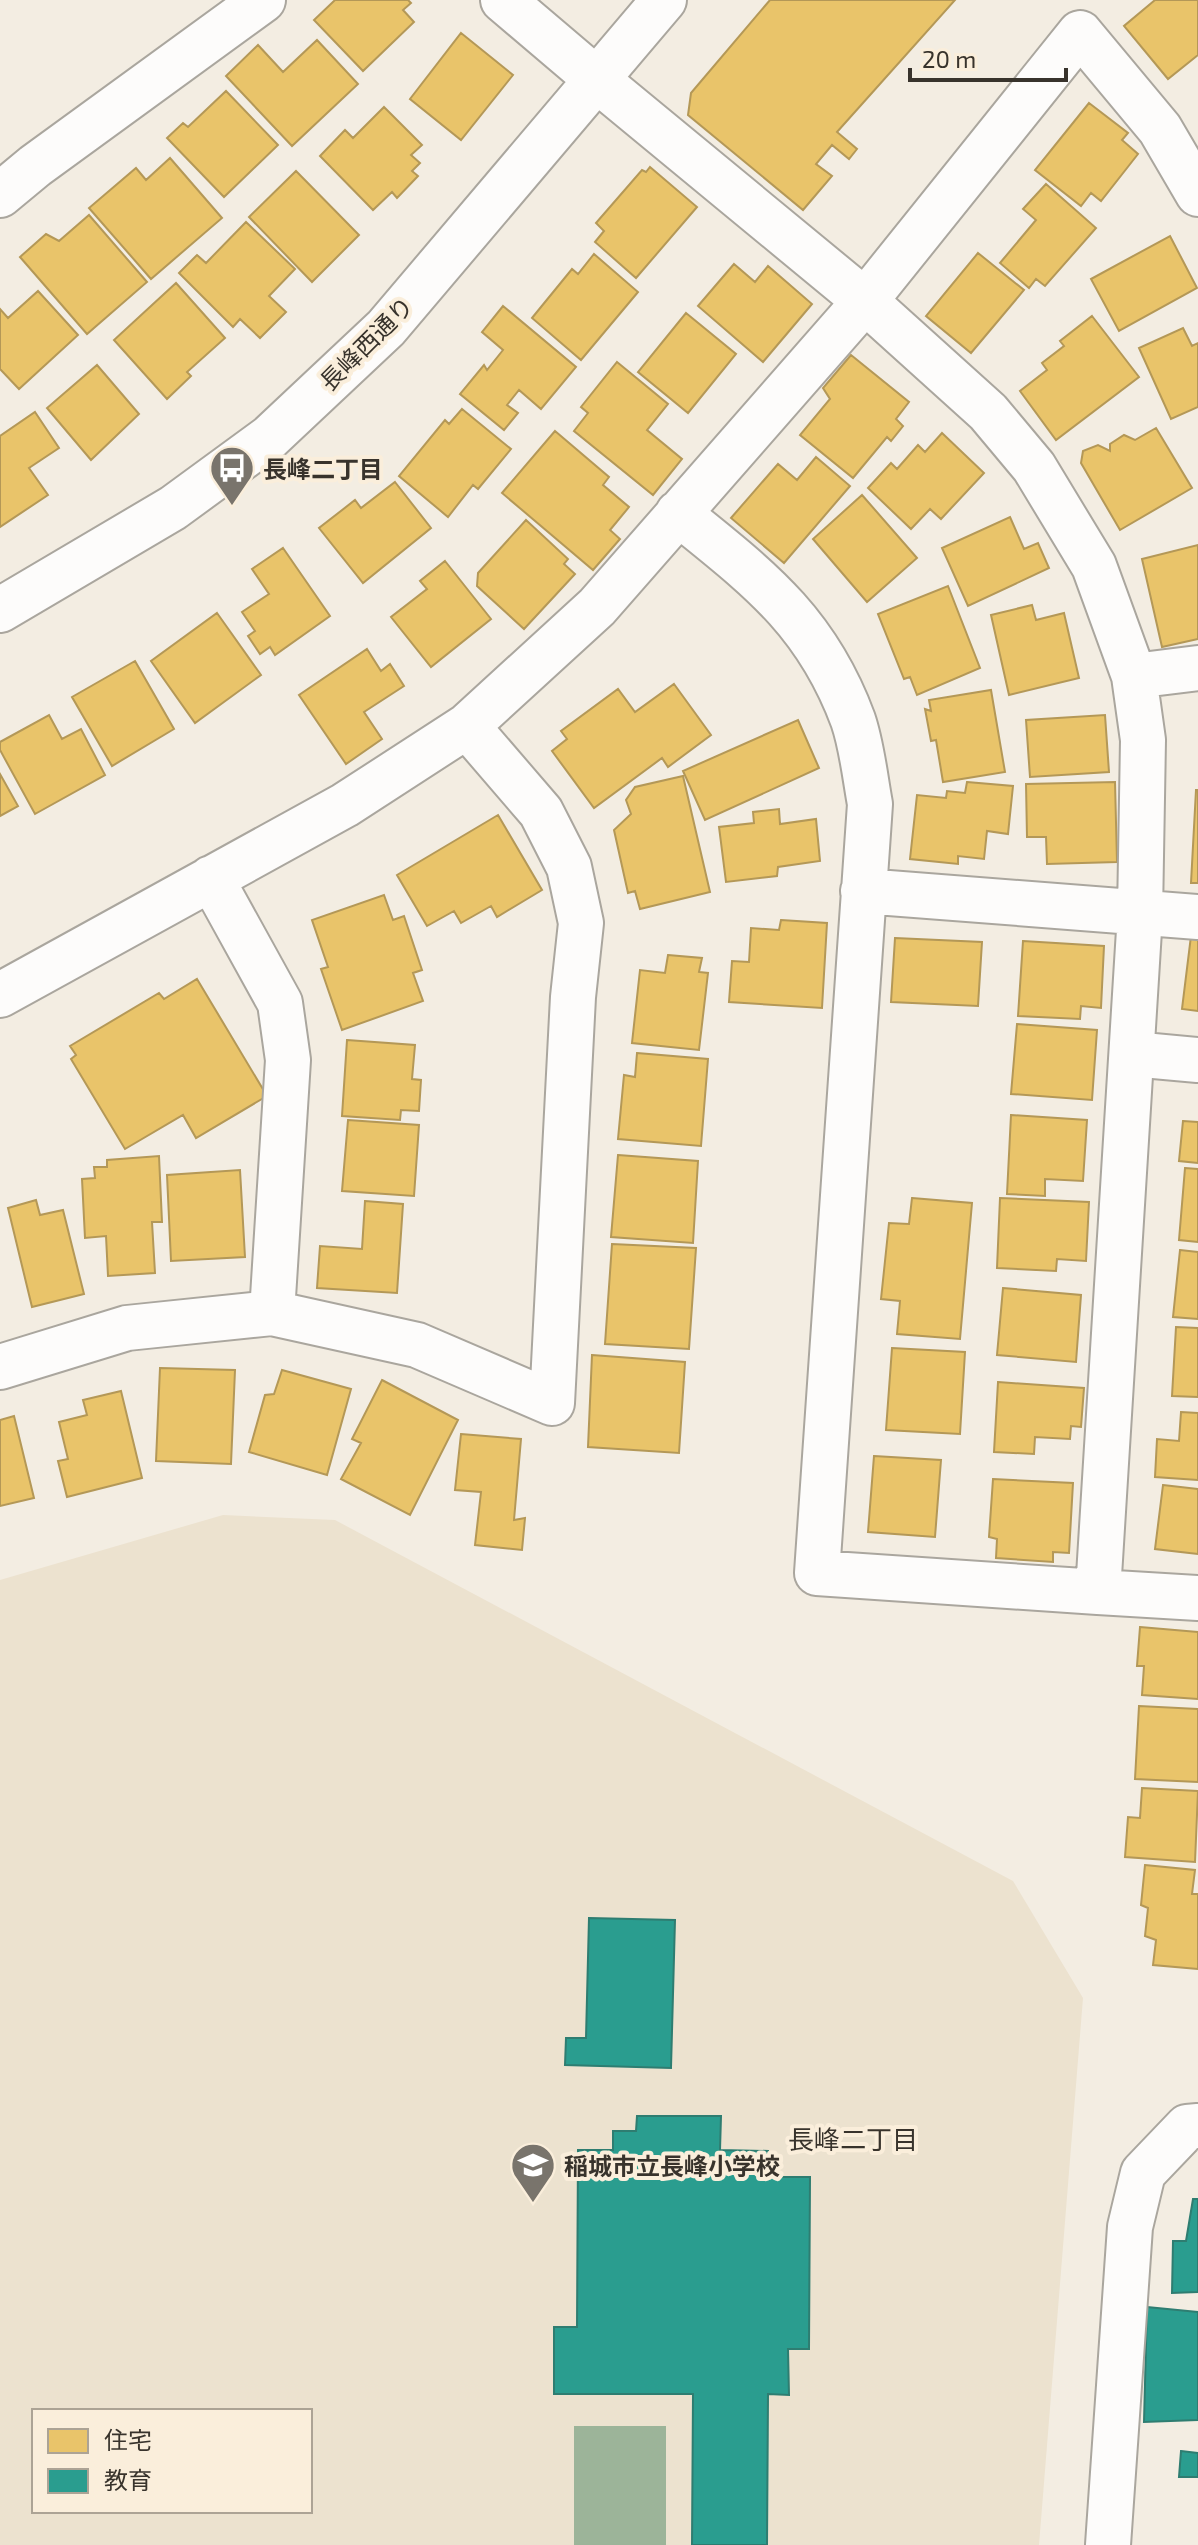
<svg xmlns="http://www.w3.org/2000/svg" width="1198" height="2545" font-family="'Exo 2','Noto Sans JP',sans-serif">
	<rect width="100%" height="100%" fill="#f3ede2"/>
	<path fill="#ece2cf" fill-rule="evenodd" d="M223,1515L335,1520L1013,1881L1083,1998L1039,2545H0V1580ZM34,2411H310V2511H34Z"/>
	<path fill="#9cb499" d="M574,2426H666V2545H574Z"/>
	<path fill="#e9c46a" stroke="#b49857" stroke-width="2" d="M335,0H408L411,3L403,10L414,22L363,71L314,20Z
		M770,0H955L837,132L857,149L849,159L832,145L816,164L832,176L803,210L688,115L691,93Z
		M1155,0H1198V55L1168,79L1124,26Z
		M461,33L513,75L461,140L410,99Z
		M317,40L358,84L292,146L226,76L258,45L283,72Z
		M226,91L278,145L224,197L167,138L183,123L188,127Z
		M1089,103L1128,133L1122,140L1138,154L1101,201L1091,193L1081,206L1035,170Z
		M384,107L422,145L411,155L420,163L412,171L418,176L397,198L392,192L373,210L320,156L345,130L353,138Z
		M170,158L222,218L151,279L89,208L136,168L146,180Z
		M650,167L697,207L636,278L595,242L604,231L596,223L642,170L646,172Z
		M296,171L359,235L312,282L249,217Z
		M1046,184L1096,228L1045,286L1036,279L1029,288L1000,263L1036,220L1023,209Z
		M89,215L147,282L87,334L20,257L46,234L59,241Z
		M246,222L295,269L269,296L286,312L260,338L240,319L233,327L179,273L197,255L206,263Z
		M1170,236L1197,288L1119,331L1091,279Z
		M978,253L1024,290L971,353L926,316Z
		M594,254L638,292L581,360L532,318L572,269L578,274Z
		M734,264L755,282L768,266L812,304L763,362L698,306Z
		M176,283L225,338L187,372L191,376L167,399L114,340Z
		M38,291L78,335L19,389L0,369V309L8,318Z
		M503,306L576,367L541,409L519,390L507,405L518,413L504,430L460,394L484,365L487,370L503,350L482,332Z
		M686,313L736,354L688,413L638,372Z
		M1092,316L1139,377L1056,440L1020,391L1047,370L1042,363L1064,346L1060,341Z
		M1183,328L1192,346L1198,343V407L1171,419L1139,348Z
		M851,355L909,402L896,419L903,426L891,441L887,437L853,478L800,435L830,399L823,388Z
		M617,362L668,404L647,430L682,459L653,495L574,431L588,413L581,407Z
		M97,365L139,414L91,460L47,408Z
		M462,409L511,449L478,489L473,485L448,517L399,476L445,420L449,424Z
		M35,412L59,448L29,468L48,495L0,527V436Z
		M1156,428L1192,488L1120,530L1081,463L1083,451L1098,445L1110,451V444L1124,435L1135,440Z
		M555,431L609,477L603,485L629,507L610,530L620,539L593,570L502,493Z
		M942,433L984,473L941,519L930,509L911,529L868,488L891,463L897,469L918,445L925,452Z
		M816,457L850,486L784,563L731,518L778,464L797,480Z
		M395,482L431,528L363,583L319,528L355,500L361,508Z
		M862,495L917,558L867,602L813,539Z
		M1010,517L1024,549L1038,543L1049,568L968,606L942,548Z
		M526,520L568,559L564,564L575,574L524,629L477,586L478,573Z
		M1198,545V639L1162,647L1142,559Z
		M283,548L330,616L275,655L270,647L260,654L248,636L255,631L242,612L269,594L252,569Z
		M445,561L491,619L431,667L391,617L427,589L420,581Z
		M948,586L980,668L917,695L910,677L904,679L878,614Z
		M1032,605L1036,620L1064,613L1079,678L1009,695L991,615Z
		M217,613L261,675L195,723L151,661Z
		M367,649L381,671L390,664L404,686L364,712L382,739L346,764L299,695Z
		M135,661L174,729L112,766L72,697Z
		M674,684L711,735L668,767L662,758L594,808L552,751L567,739L561,731L618,689L635,712Z
		M991,690L1005,772L943,782L936,740L931,741L925,709L931,711L929,700Z
		M49,715L62,739L81,729L105,775L35,814L0,750V742Z
		M1105,715L1109,772L1030,777L1026,720Z
		M798,720L819,768L705,820L683,771Z
		M0,774L18,806L0,816Z
		M683,776L710,892L640,909L635,891L628,893L614,830L631,814L626,800L635,787Z
		M967,782L1013,786L1008,834L987,831L984,859L958,856V864L910,859L917,795L946,798L947,791L965,793Z
		M1115,782L1117,862L1047,864L1046,837H1027L1026,784Z
		M1196,790H1198V883H1191Z
		M779,809L780,824L816,819L820,861L778,867L777,876L726,882L719,827L754,823L753,812Z
		M498,815L542,890L497,917L491,906L461,923L454,911L427,926L397,875Z
		M384,895L393,920L404,916L422,970L413,973L423,1001L342,1030L321,969L328,967L312,920Z
		M781,920L827,923L822,1008L729,1002L732,961L749,962L751,928L779,930Z
		M1191,936L1198,937V1011L1182,1009Z
		M895,938L982,942L978,1006L891,1002Z
		M1023,941L1104,946L1101,1008L1081,1006L1080,1019L1018,1016Z
		M668,955L702,958L699,972L708,973L699,1050L632,1043L640,970L665,973Z
		M197,979L267,1096L196,1138L183,1115L125,1149L71,1059L76,1055L70,1046L159,993L164,999Z
		M1017,1024L1097,1030L1092,1100L1011,1094Z
		M347,1040L415,1045L412,1079L421,1080L419,1111L401,1110L400,1120L342,1116Z
		M637,1053L708,1059L701,1146L618,1139L624,1075L635,1077Z
		M1011,1115L1087,1120L1083,1181L1045,1179V1196L1007,1194Z
		M348,1120L419,1125L414,1196L342,1191Z
		M1183,1121L1198,1122V1163L1179,1161Z
		M618,1155L698,1161L693,1243L611,1237Z
		M159,1156L162,1222H152L155,1273L108,1276L106,1236L85,1238L82,1179L95,1178L94,1167H107V1160Z
		M1185,1168L1198,1169V1242L1179,1240Z
		M240,1170L245,1257L171,1261L167,1175Z
		M912,1198L972,1203L960,1339L897,1334L900,1301L881,1299L889,1223L909,1224Z
		M1000,1198L1089,1202L1086,1261L1057,1259L1056,1271L997,1268Z
		M36,1200L40,1215L63,1210L84,1294L32,1307L8,1208Z
		M365,1201L403,1204L397,1293L317,1288L320,1246L362,1249Z
		M612,1244L696,1248L689,1349L605,1344Z
		M1180,1250L1198,1252V1319L1173,1317Z
		M1003,1288L1081,1295L1076,1362L997,1355Z
		M1176,1327L1198,1328V1397L1172,1396Z
		M892,1348L965,1352L960,1434L886,1430Z
		M592,1355L685,1362L679,1453L588,1447Z
		M160,1368L235,1370L231,1464L156,1461Z
		M282,1370L351,1389L327,1475L249,1452L265,1395L274,1394Z
		M382,1380L458,1420L410,1515L341,1479L361,1443L352,1439Z
		M998,1382L1084,1388L1081,1427L1071,1426L1070,1439L1035,1437L1034,1454L994,1452Z
		M121,1391L142,1478L67,1497L58,1461L68,1459L59,1422L87,1415L83,1400Z
		M1181,1412L1198,1413V1480L1155,1477L1157,1439L1179,1441Z
		M14,1416L34,1498L0,1506V1420Z
		M461,1434L521,1439L514,1520L525,1518L522,1550L475,1545L481,1492L455,1490Z
		M874,1456L941,1460L935,1537L868,1532Z
		M993,1479L1073,1483L1069,1553L1053,1552V1562L996,1558L997,1539L989,1537Z
		M1163,1485L1198,1489V1554L1155,1549Z
		M1140,1627L1198,1632V1699L1142,1695L1144,1666H1137Z
		M1139,1706L1198,1709V1782L1135,1779Z
		M1142,1788L1198,1791L1195,1862L1125,1857L1128,1817L1140,1818Z
		M1145,1865L1195,1870L1192,1894H1198V1969L1153,1965L1156,1940L1145,1936L1148,1908L1141,1905Z"/>
	<path fill="#2a9d8f" stroke="#2e7d71" stroke-width="2" d="M589,1918L675,1920L671,2068L565,2065L566,2038H586Z
		M637,2116H721L720,2150L768,2151V2177H810L809,2349H788L789,2395L768,2394L767,2545H692L693,2394H554V2327H577L578,2150H613V2131H636Z
		M1193,2199H1198V2292L1172,2293L1173,2241H1186Z
		M1147,2307L1198,2312V2420L1144,2422Z
		M1181,2451L1198,2453V2477H1179Z"/>
	<g fill="none" stroke-linecap="round" stroke-linejoin="round">
		<g stroke="#aaa69e" stroke-width="48">
			<path id="street" d="M596,79L865,301L988,412L1034,467L1094,566L1134,676L1143,740L1140,914L1098,1592L817,1573L870,804C865,777 862,746 853,720C816,620 757,577 678,513
				M1134,676L1198,668
				M211,878L280,1003L288,1060L272,1313L417,1345L552,1403L573,997L581,923L569,867L541,812L467,726
				M863,891L1198,917
				M0,995L345,805L467,726L597,607L865,301L1080,33L1160,129L1198,194
				M1132,1054L1198,1060
				M0,1367L127,1328L272,1313
				M1098,1592L1198,1598"/>
		</g>
		<g stroke="#aaa69e" stroke-width="48">
			<path id="secondary" d="M503,0L596,79
				M0,195L35,166L263,0
				M0,610L173,508L270,437L386,328L664,0
				M1108,2545L1130,2227L1143,2173L1187,2127L1198,2126"/>
		</g>
		<use href="#street" stroke="#fdfcfb" stroke-width="44"/>
		<use href="#secondary" stroke="#fdfcfb" stroke-width="44"/>
	</g>
	<defs>
		<g id="bus-pin" transform="scale(2.3)"><path d="M0 17L-7.5 6A9.5 9.5 0 1 1 7.5 6Z" fill="#79746c" stroke="#faeedb"/><path d="M-5-6H5V4H4V6H2V4H-2V6H-4V4H-5ZM-3.5-4V0h7V-4ZM-3.5 1.2v1.5H-2V1.2ZM2 1.2v1.5H3.5V1.2Z" fill="#fff"/></g>
		<g id="school-pin" transform="scale(2.3)"><path d="M0 17L-7.5 6A9.5 9.5 0 1 1 7.5 6Z" fill="#79746c" stroke="#faeedb"/><path d="M0-5L7-2L0 1L-7-2ZM-4 1L0 2.5L4 1V4Q0 6-4 4Z" fill="#fff"/></g>
	</defs>
	<g fill-rule="evenodd">
		<use href="#bus-pin" x="232" y="468"/>
		<use href="#school-pin" x="533" y="2165"/>
	</g>
	<g text-anchor="middle" dominant-baseline="central" stroke-width="8" stroke-linejoin="round" paint-order="stroke">
		<g font-size="24" fill="#38332c" stroke="#faeedb">
			<text transform="translate(366 343) rotate(-45)">長峰西通り</text>
		</g>
		<g font-size="24" font-weight="bold" fill="#38332c" stroke="#faeedb" text-anchor="start">
			<text x="263" y="468">長峰二丁目</text>
			<text x="564" y="2165">稲城市立長峰小学校</text>
		</g>
		<g font-size="26" fill="#38332c" stroke="#faeedb">
			<text x="853" y="2138">長峰二丁目</text>
		</g>
	</g>
	<rect x="32" y="2409" width="280" height="104" fill="#faeedb" stroke="#aca395" stroke-width="2"/>
	<rect x="48" y="2429" width="40" height="24" fill="#e9c46a" stroke="#aca395" stroke-width="2"/>
	<text x="104" y="2449" font-size="24" fill="#38332c">住宅</text>
	<rect x="48" y="2469" width="40" height="24" fill="#2a9d8f" stroke="#aca395" stroke-width="2"/>
	<text x="104" y="2489" font-size="24" fill="#38332c">教育</text>
	<path d="M910 68v12h156v-12" fill="none" stroke="#38332c" stroke-width="4"/>
	<text x="922" y="68" font-size="24" fill="#38332c" stroke="#faeedb" stroke-width="6" paint-order="stroke">20 m</text>
</svg>
